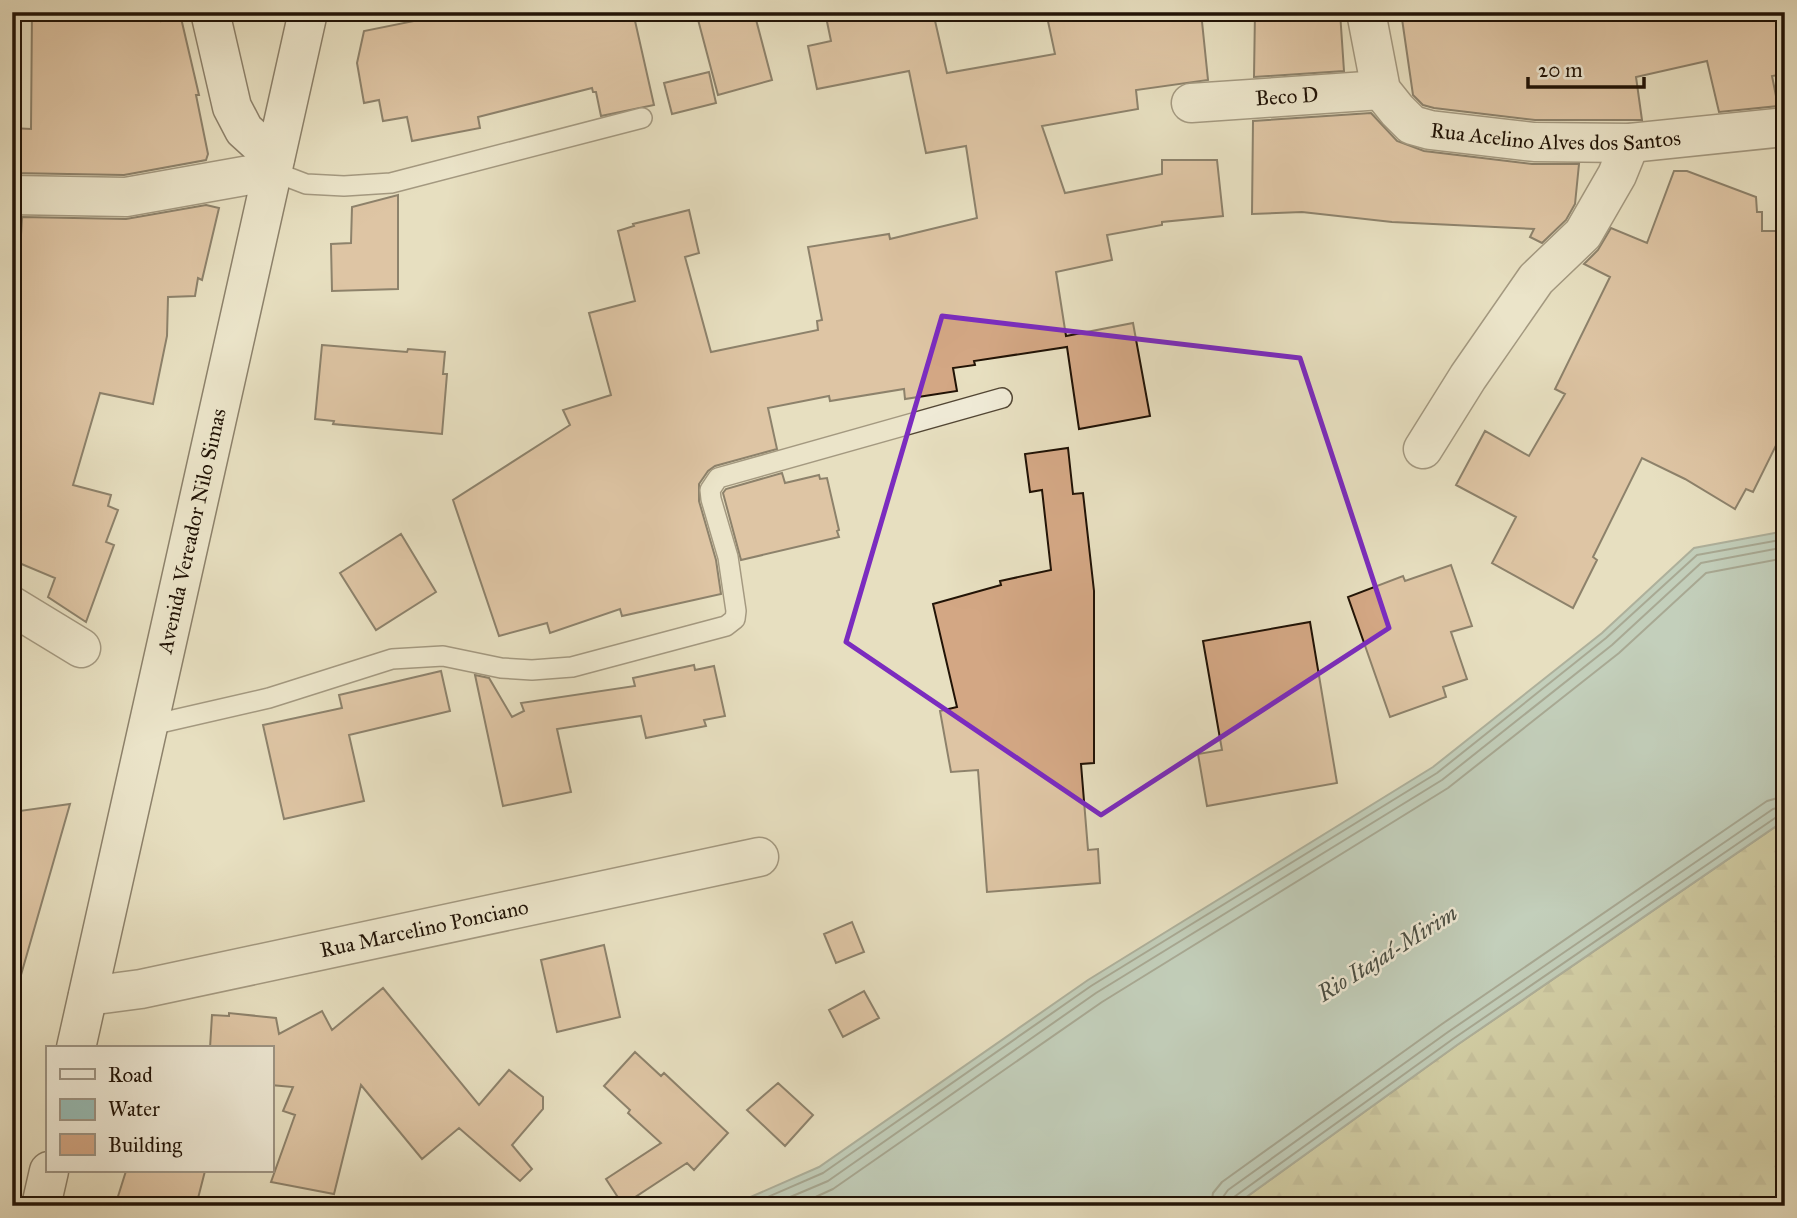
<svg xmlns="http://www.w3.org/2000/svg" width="1797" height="1218" font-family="'IM FELL Great Primer',serif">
	<defs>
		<pattern id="forest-firs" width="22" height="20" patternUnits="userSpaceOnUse" patternTransform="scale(1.75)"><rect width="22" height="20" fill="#bdc08d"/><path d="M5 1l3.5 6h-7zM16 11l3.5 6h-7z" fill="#a2a478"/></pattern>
	</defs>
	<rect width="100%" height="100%" fill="#e7dfc0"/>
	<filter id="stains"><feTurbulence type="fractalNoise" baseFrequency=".00286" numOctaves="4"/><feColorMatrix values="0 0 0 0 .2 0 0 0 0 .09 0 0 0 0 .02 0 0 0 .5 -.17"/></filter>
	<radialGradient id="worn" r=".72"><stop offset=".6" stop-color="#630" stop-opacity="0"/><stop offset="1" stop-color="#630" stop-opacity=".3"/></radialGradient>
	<path fill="url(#forest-firs)" stroke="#6f6a4a" stroke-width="2" d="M1785,820V1206H1234L1457,1045Z"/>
	<path fill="#97bcb5" stroke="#68786f" stroke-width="2" d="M1785,531V820L1457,1045L1234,1206H730L819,1167L1088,980L1433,767L1602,633L1694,548Z"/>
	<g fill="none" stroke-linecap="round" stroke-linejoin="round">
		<path stroke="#5c685e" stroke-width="2" d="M747,1206L823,1173L1091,986L1437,773L1606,638L1697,555L1785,539
			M769,1206L828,1181L1096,993L1442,780L1612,645L1701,563L1785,547
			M796,1206L833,1189L1102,1002L1448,788L1619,653L1706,573L1785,558
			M1211,1206L1213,1193L1222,1182L1442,1024L1767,801L1785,796
			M1222,1206L1223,1197L1228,1190L1448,1032L1773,809L1785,806
			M1231,1206L1234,1197L1453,1039L1778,816L1785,815"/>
	</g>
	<path fill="#d3a784" stroke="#211306" stroke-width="2" d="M32,12H159L161,21L181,18L199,95H196L208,154L206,160L124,175L12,173V128L31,129Z
		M434,12H633L654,105L601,116L596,92H593L592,88L478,117L480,128L412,141L407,117L383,121L379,100L364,103L357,63L364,31L434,17Z
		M696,12H754L772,80L718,95Z
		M825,12H933L947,73L1055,54L1046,12H1201L1208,80L1136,90L1138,109L1042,126L1065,193L1162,174V160H1217L1223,216L1162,222V225L1107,235L1112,260L1056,272L1066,336L1133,323L1150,416L1079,429L1067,347L974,361L975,365L953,368L957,391L905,399L904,389L830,401L829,396L768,408L777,449L715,466L708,471L699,484V501L716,560L721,594L622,616L620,609L550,633L547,623L499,636L453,500L570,425L563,410L611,395L589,313L635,301L618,231L634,226L633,224L689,210L699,253L685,257L711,352L818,330L817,321L822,320L808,247L889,234L890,239L977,218L966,146L926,153L909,71L817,89L808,46L831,41Z
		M1255,12H1340L1344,71L1254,77Z
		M1401,12H1470V17L1513,12H1785V74L1772,76L1778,106L1719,112L1707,61L1636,77L1642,120H1535L1434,108L1423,105L1413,95Z
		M709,72L716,103L672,114L664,83Z
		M1371,113L1397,141L1424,151L1532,164H1579L1575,204L1566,220L1542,243L1530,237L1534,229L1392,222L1302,212L1252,214L1253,121Z
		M1674,171H1687L1756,197L1757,212H1762V231H1785V427L1753,492L1746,489L1735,509L1685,479L1642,458L1593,557L1597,560L1573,608L1492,563L1516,517L1456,485L1485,431L1529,456L1565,394L1555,389L1610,277L1584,264L1598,250L1611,228L1647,243Z
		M398,195V289L332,291L331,244L351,243L352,207Z
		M206,205L219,208L202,280L198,278L195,296L168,297L167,336L153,404L100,393L73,485L111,495L108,506L118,510L106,542L114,545L86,622L48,597L55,578L12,560V235H21L22,217L126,219Z
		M322,345L407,352L408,349L445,352L443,374H447L442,434L333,424L334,421L315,419Z
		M1068,448L1073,494L1083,493L1094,591V763L1081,764L1088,850L1098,849L1100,883L987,892L978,770L951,772L940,711L957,707L933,604L1001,585L1000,581L1051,570L1042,490L1030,492L1025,454Z
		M782,473L785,483L819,475L820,479L827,478L839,530L837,531L839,537L741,560L723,493L726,489Z
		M401,534L436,592L376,630L340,573Z
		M1451,565L1472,626L1451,632L1467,679L1443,687L1446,697L1390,717L1348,597L1403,576L1405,581Z
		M1310,622L1337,783L1207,806L1198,754L1222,750L1203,641Z
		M694,665L695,670L714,666L725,716L704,720L706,726L646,738L641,716L557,729L571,792L503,806L475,675L489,678L512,717L524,711L521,703L635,686L633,678Z
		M441,671L450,711L349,735L364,801L284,819L263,725L342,708L339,695Z
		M70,804L21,975L12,974V812Z
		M852,922L864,952L836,963L824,934Z
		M604,945L620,1017L557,1032L541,960Z
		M383,988L479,1105L509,1070L543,1097V1109L512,1145L532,1169L520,1181L459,1128L422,1159L361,1085L334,1194L271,1182L295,1115L283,1111L293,1087L271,1085V1048H210L212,1015L229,1016V1013L276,1018L279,1034L322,1011L332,1030Z
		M864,991L879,1018L843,1037L829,1010Z
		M635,1052L661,1076L664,1073L728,1133L694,1170L687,1163L623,1205L606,1179L661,1143L628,1113L630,1110L604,1086Z
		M778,1083L813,1115L785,1146L747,1110Z
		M126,1171H205L196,1206H115Z"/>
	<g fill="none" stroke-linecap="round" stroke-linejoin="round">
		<g stroke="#524634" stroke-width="22">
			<path id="lane" d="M272,171L306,184L344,186L391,183L642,118
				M147,726L269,698L392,659L443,656L501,668L532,670L572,667L726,626L735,619L736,611L728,557L711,499L710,490L718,478L1002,398"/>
		</g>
		<g stroke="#524634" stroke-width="41">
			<g id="street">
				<path id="s1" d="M1366,12L1381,90L1397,110L1412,125L1430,130L1534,142L1630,143L1785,127"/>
				<path id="s2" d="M1191,103L1381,90"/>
				<path d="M12,195L126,197L272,171"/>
				<path d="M1423,449L1468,377L1536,279L1583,234L1617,175L1630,143"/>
				<path d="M12,606L81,648"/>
				<path id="s3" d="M88,996L141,989L759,857"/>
			</g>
		</g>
		<g stroke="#211306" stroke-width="41">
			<g id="secondary">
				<path d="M210,12L232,107L244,130L275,158"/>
				<path id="s4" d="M76,1048L308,12"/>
				<path d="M41,1206L49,1171"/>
			</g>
		</g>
		<use href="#lane" stroke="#efead6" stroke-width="19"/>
		<use href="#street" stroke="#efead6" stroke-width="38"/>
		<use href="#secondary" stroke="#efead6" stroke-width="38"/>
	</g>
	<path d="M0 0H1797V1218H0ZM942,316L1300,358L1389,628L1101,815L846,642Z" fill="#e7dfc0" fill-opacity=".55" fill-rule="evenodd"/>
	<path fill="none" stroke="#7b2cbf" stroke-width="5" stroke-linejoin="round" d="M942,316L1300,358L1389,628L1101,815L846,642Z"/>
	<g text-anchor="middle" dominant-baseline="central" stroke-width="5" stroke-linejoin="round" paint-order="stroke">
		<g font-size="21" fill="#211306" stroke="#efead6">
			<text stroke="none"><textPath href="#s2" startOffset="96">Beco D</textPath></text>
			<text stroke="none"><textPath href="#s1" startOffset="271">Rua Acelino Alves dos Santos</textPath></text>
			<text stroke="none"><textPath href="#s4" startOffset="530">Avenida Vereador Nilo Simas</textPath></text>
			<text stroke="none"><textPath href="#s3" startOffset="343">Rua Marcelino Ponciano</textPath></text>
		</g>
		<g font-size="23" font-style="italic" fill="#4a4e43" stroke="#efead6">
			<text transform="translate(1387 953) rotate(-32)">Rio Itajaí-Mirim</text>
		</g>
	</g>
	<rect width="1797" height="1218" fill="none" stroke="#e7dfc0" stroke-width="42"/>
	<rect x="14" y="14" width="1769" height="1190" fill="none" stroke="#211306" stroke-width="3.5"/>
	<rect x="21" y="21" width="1755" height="1176" fill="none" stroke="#211306" stroke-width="2"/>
	<rect x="46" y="1046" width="228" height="126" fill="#efead6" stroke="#9d9483" stroke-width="2"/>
	<rect x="60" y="1069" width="35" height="10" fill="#efead6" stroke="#9d9483" stroke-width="2"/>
	<text x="108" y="1082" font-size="21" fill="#211306">Road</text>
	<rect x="60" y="1099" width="35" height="21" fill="#97bcb5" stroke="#9d9483" stroke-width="2"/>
	<text x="108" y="1116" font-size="21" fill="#211306">Water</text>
	<rect x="60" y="1134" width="35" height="21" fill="#d3a784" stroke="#9d9483" stroke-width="2"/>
	<text x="108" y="1152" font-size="21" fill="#211306">Building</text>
	<path d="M1528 77v10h116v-10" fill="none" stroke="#211306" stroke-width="3.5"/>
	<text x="1538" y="77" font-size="21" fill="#211306" stroke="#efead6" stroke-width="5" paint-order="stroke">20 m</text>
	<rect width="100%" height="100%" filter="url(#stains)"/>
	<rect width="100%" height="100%" fill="url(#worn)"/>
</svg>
